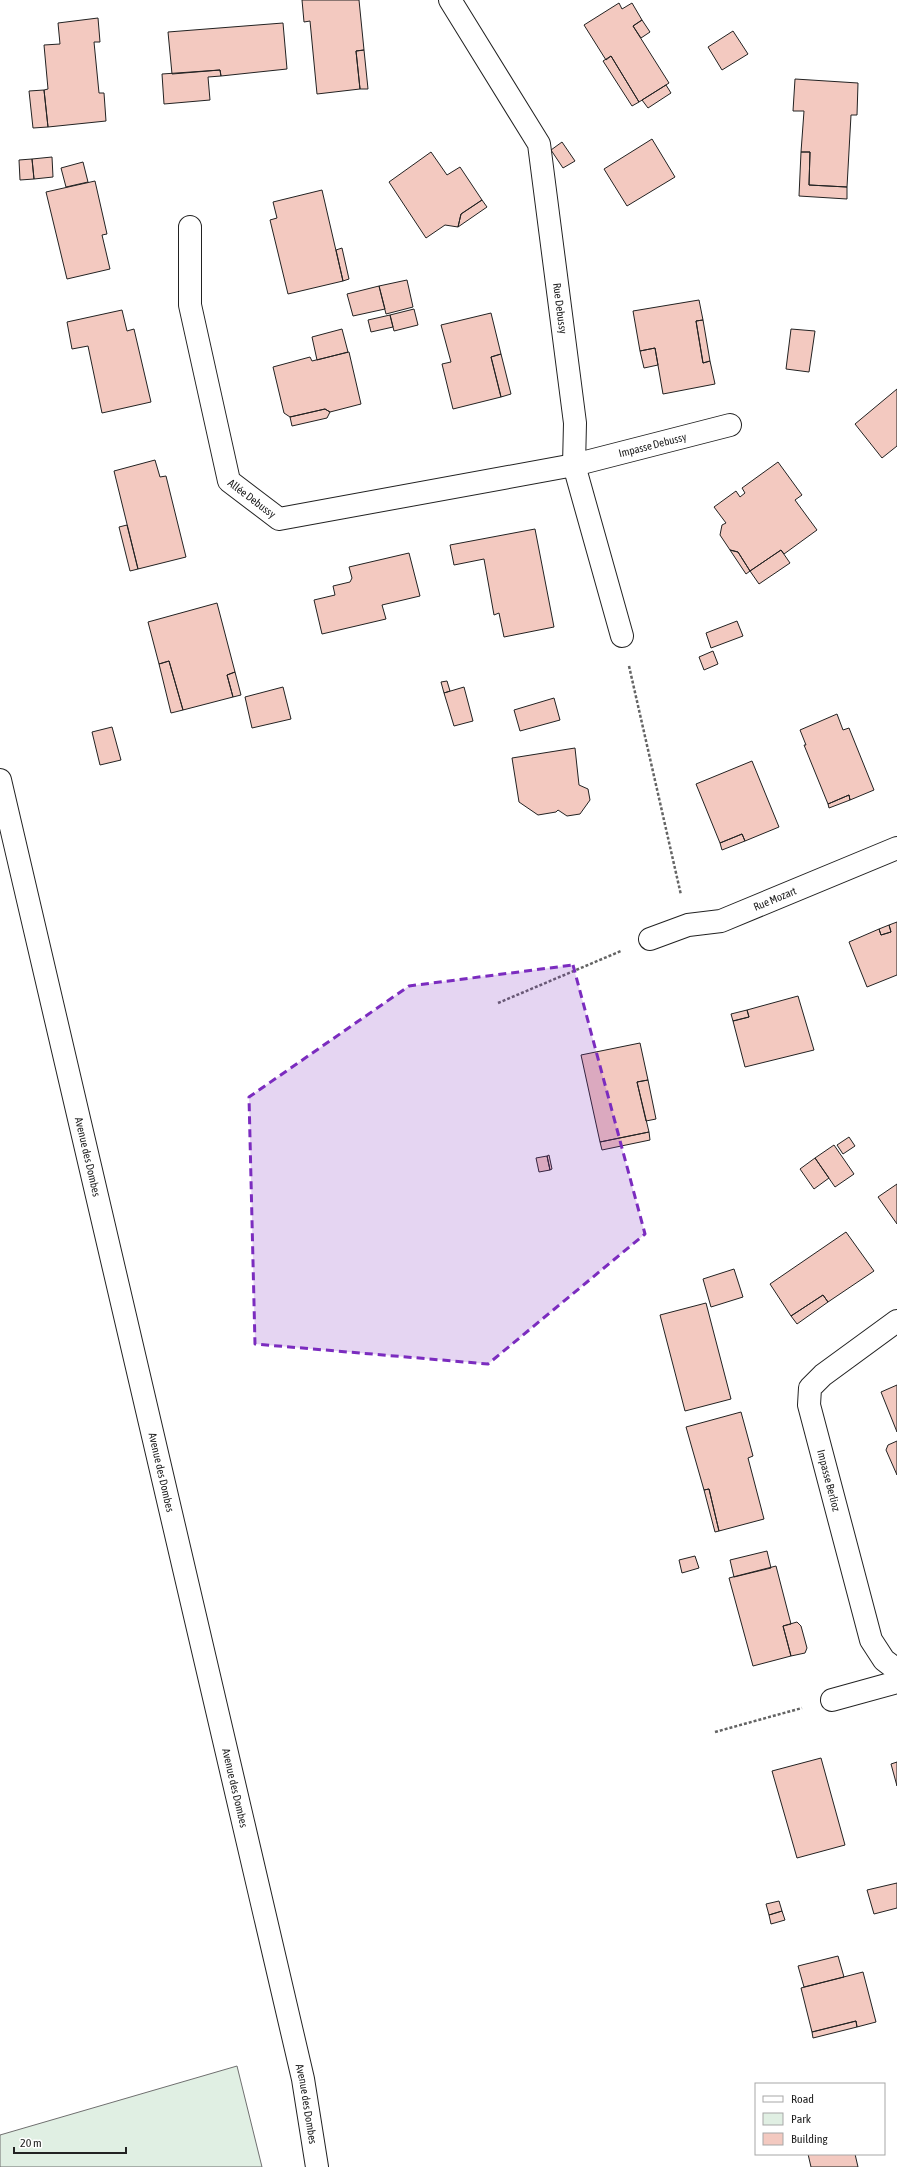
<svg xmlns="http://www.w3.org/2000/svg" width="897" height="2167" font-family="'Asap Condensed',sans-serif">
	<rect width="100%" height="100%" fill="#fff"/>
	<path fill="#e0efe3" stroke="#6f6f6f" d="M237,2066L262,2167H0V2135Z"/>
	<path fill="#f3c9c0" stroke="#222" d="M302,0H359L364,50L356,51L360,89L317,94L310,21L304,22Z
		M619,3L622,9L632,3L642,20L633,26L669,83L639,102L611,56L606,60L584,25Z
		M98,18L100,42H94L99,93H104L106,121L48,127L44,90L48,89L44,45L60,44L58,23Z
		M642,20L650,32L641,38L633,26Z
		M283,23L287,69L221,76L220,70L172,74L168,32Z
		M733,31L748,54L722,70L708,47Z
		M364,50L368,89H360L356,51Z
		M611,56L639,102L632,106L603,61Z
		M220,70L221,76L208,77L210,100L164,104L162,74Z
		M795,79L858,83L857,115H851L847,187L809,185L810,152H801L804,111H793Z
		M666,85L671,93L648,108L642,100Z
		M44,90L48,127L33,128L29,91Z
		M652,139L675,177L627,206L604,169Z
		M562,142L575,161L563,168L551,150Z
		M431,152L447,175L460,167L482,200L461,214L458,227L445,225L426,238L389,182Z
		M801,152H810L809,185L847,187V199L799,196Z
		M52,157L53,177L34,179L32,159Z
		M32,159L34,179L20,180L19,160Z
		M83,162L88,182L66,187L61,168Z
		M95,181L107,234L102,235L110,269L67,279L46,192Z
		M322,190L343,281L288,294L270,220L277,218L273,202Z
		M482,200L487,207L458,227L461,214Z
		M342,248L349,279L343,281L336,250Z
		M407,280L413,307L386,314L379,286Z
		M379,286L385,309L353,316L347,294Z
		M699,300L703,320L696,321L703,363L710,361L715,384L663,394L655,348L640,351L633,311Z
		M414,309L418,325L394,331L390,315Z
		M122,310L127,331L134,329L151,402L102,413L88,346L72,349L67,322Z
		M491,313L501,354L491,357L501,397L453,409L442,364L451,362L441,325Z
		M390,315L393,327L371,332L368,320Z
		M703,320L710,361L703,363L696,321Z
		M342,329L348,352L317,360L312,337Z
		M791,329L815,331L809,372L786,369Z
		M655,348L658,365L644,368L640,351Z
		M349,352L361,404L330,412L325,409L290,417L284,413L273,367L310,357L312,361Z
		M501,354L511,394L501,397L491,357Z
		M897,389V446L882,458L855,424Z
		M325,409L330,412L327,418L292,426L290,417Z
		M155,460L160,477L166,476L186,557L138,569L114,471Z
		M778,462L802,495L795,500L817,530L784,554L781,550L750,571L738,552L730,550L720,535L722,525L726,523L714,507L736,491L740,497L745,493L742,488Z
		M127,525L138,569L130,571L119,527Z
		M535,529L554,627L504,637L499,613L494,615L484,559L454,565L450,545Z
		M730,550L738,552L750,571L746,574Z
		M781,550L790,563L759,584L750,571Z
		M409,553L420,596L382,605L386,619L322,634L314,600L335,595L333,586L350,582L352,578L349,567Z
		M217,603L235,672L227,675L233,697L183,710L169,661L159,664L148,622Z
		M737,621L743,636L711,648L706,633Z
		M713,651L718,664L704,670L699,657Z
		M169,661L183,710L171,713L159,664Z
		M235,672L241,695L233,697L227,675Z
		M447,681L450,691L444,693L441,682Z
		M283,687L291,719L252,728L245,697Z
		M464,687L473,721L454,726L444,693Z
		M554,698L560,720L520,731L514,710Z
		M837,714L843,730L849,728L874,790L850,800L849,795L828,804L804,745H806L800,730Z
		M112,727L121,760L100,765L92,732Z
		M575,748L579,785L588,789L590,800L580,814L567,816L558,810L556,812L538,815L519,802L512,758Z
		M752,761L779,827L745,841L742,834L720,843L696,784Z
		M849,795L850,800L829,808L828,804Z
		M742,834L745,841L722,850L720,843Z
		M897,922V975L867,987L849,942L879,929L881,935L891,932L889,925Z
		M889,925L891,932L881,935L879,929Z
		M798,996L814,1050L745,1067L733,1021L749,1017L747,1010Z
		M747,1010L749,1017L733,1021L731,1014Z
		M640,1043L648,1080L637,1082L649,1132L600,1142L581,1055Z
		M648,1080L656,1119L646,1121L637,1082Z
		M649,1132L650,1140L602,1150L600,1142Z
		M849,1137L855,1146L843,1154L837,1145Z
		M834,1145L854,1174L835,1187L815,1158Z
		M549,1155L552,1169L550,1170L547,1156Z
		M547,1156L550,1170L539,1172L536,1158Z
		M815,1158L829,1178L814,1189L800,1169Z
		M897,1184V1224L878,1197Z
		M846,1232L874,1271L828,1302L823,1295L791,1316L770,1284Z
		M734,1269L743,1297L711,1307L703,1279Z
		M823,1295L828,1302L797,1324L791,1316Z
		M706,1303L731,1399L685,1411L660,1315Z
		M897,1385V1432L881,1392Z
		M741,1412L753,1456L748,1458L764,1519L719,1531L709,1489L704,1490L686,1427Z
		M897,1441V1475L886,1450L888,1445Z
		M709,1489L719,1531L715,1532L704,1490Z
		M767,1551L771,1568L734,1577L730,1560Z
		M695,1556L699,1568L682,1573L679,1560Z
		M776,1566L791,1624L783,1626L791,1656L753,1666L729,1578Z
		M797,1622L801,1626L807,1648L805,1653L791,1656L783,1626Z
		M821,1758L845,1845L797,1858L772,1771Z
		M897,1762V1786L891,1764Z
		M897,1883V1908L874,1914L867,1890Z
		M779,1901L782,1911L769,1915L766,1904Z
		M782,1911L785,1920L771,1924L769,1915Z
		M838,1956L844,1977L804,1987L798,1966Z
		M863,1972L876,2022L857,2027L856,2021L812,2032L801,1988Z
		M856,2021L857,2027L813,2038L812,2032Z
		M808,2154H855L858,2167H811Z"/>
	<g fill="none" stroke-linecap="round" stroke-linejoin="round">
		<g stroke="#222" stroke-width="24">
			<g id="street">
				<path id="s1" d="M450,0L539,144L575,423L574,465L622,636"/>
				<path id="s2" d="M190,227V305L229,481L279,519L574,465L730,425"/>
				<path id="s3" d="M650,939L688,925L721,921L897,848"/>
				<path id="s4" d="M897,1321L823,1375L810,1388L809,1405L871,1640L884,1660L897,1670"/>
				<path d="M832,1700L897,1682"/>
			</g>
		</g>
		<g stroke="#222" stroke-width="24">
			<g id="primary">
				<path id="s5" d="M0,780L303,2079L317,2167"/>
			</g>
		</g>
		<path stroke="#646464" stroke-width="2.5" stroke-dasharray="3 2" stroke-linecap="butt" d="M629,666L681,895
			M498,1003L621,951
			M715,1732L802,1708"/>
		<use href="#street" stroke="#fff" stroke-width="22"/>
		<use href="#primary" stroke="#fff" stroke-width="22"/>
	</g>
	<path fill="#7b2cbf" fill-opacity="0.2" stroke="#7b2cbf" stroke-width="3" stroke-dasharray="8 5" stroke-linejoin="round" d="M573,965L645,1234L488,1364L255,1344L249,1097L409,986Z"/>
	<g text-anchor="middle" dominant-baseline="central" stroke-width="3" stroke-linejoin="round" paint-order="stroke">
		<g font-size="11" fill="#222" stroke="#fff">
			<text stroke="none"><textPath href="#s1" startOffset="335">Rue Debussy</textPath></text>
			<text stroke="none"><textPath href="#s2" startOffset="702">Impasse Debussy</textPath></text>
			<text stroke="none"><textPath href="#s2" startOffset="287">Allée Debussy</textPath></text>
			<text stroke="none"><textPath href="#s3" startOffset="132">Rue Mozart</textPath></text>
			<text stroke="none"><textPath href="#s5" startOffset="387">Avenue des Dombes</textPath></text>
			<text stroke="none"><textPath href="#s5" startOffset="711">Avenue des Dombes</textPath></text>
			<text stroke="none"><textPath href="#s4" startOffset="205">Impasse Berlioz</textPath></text>
			<text stroke="none"><textPath href="#s5" startOffset="1035">Avenue des Dombes</textPath></text>
			<text stroke="none"><textPath href="#s5" startOffset="1359">Avenue des Dombes</textPath></text>
		</g>
	</g>
	<rect x="755" y="2083" width="130" height="72" fill="#ffffff" stroke="#a7a7a7"/>
	<rect x="763" y="2096" width="20" height="6" fill="#ffffff" stroke="#a7a7a7"/>
	<text x="791" y="2103" font-size="12" fill="#222222">Road</text>
	<rect x="763" y="2113" width="20" height="12" fill="#e0efe3" stroke="#a7a7a7"/>
	<text x="791" y="2123" font-size="12" fill="#222222">Park</text>
	<rect x="763" y="2133" width="20" height="12" fill="#f3c9c0" stroke="#a7a7a7"/>
	<text x="791" y="2143" font-size="12" fill="#222222">Building</text>
	<path d="M14 2147v6h112v-6" fill="none" stroke="#222222" stroke-width="2"/>
	<text x="20" y="2147" font-size="12" fill="#222222" stroke="#ffffff" stroke-width="3" paint-order="stroke">20 m</text>
</svg>
